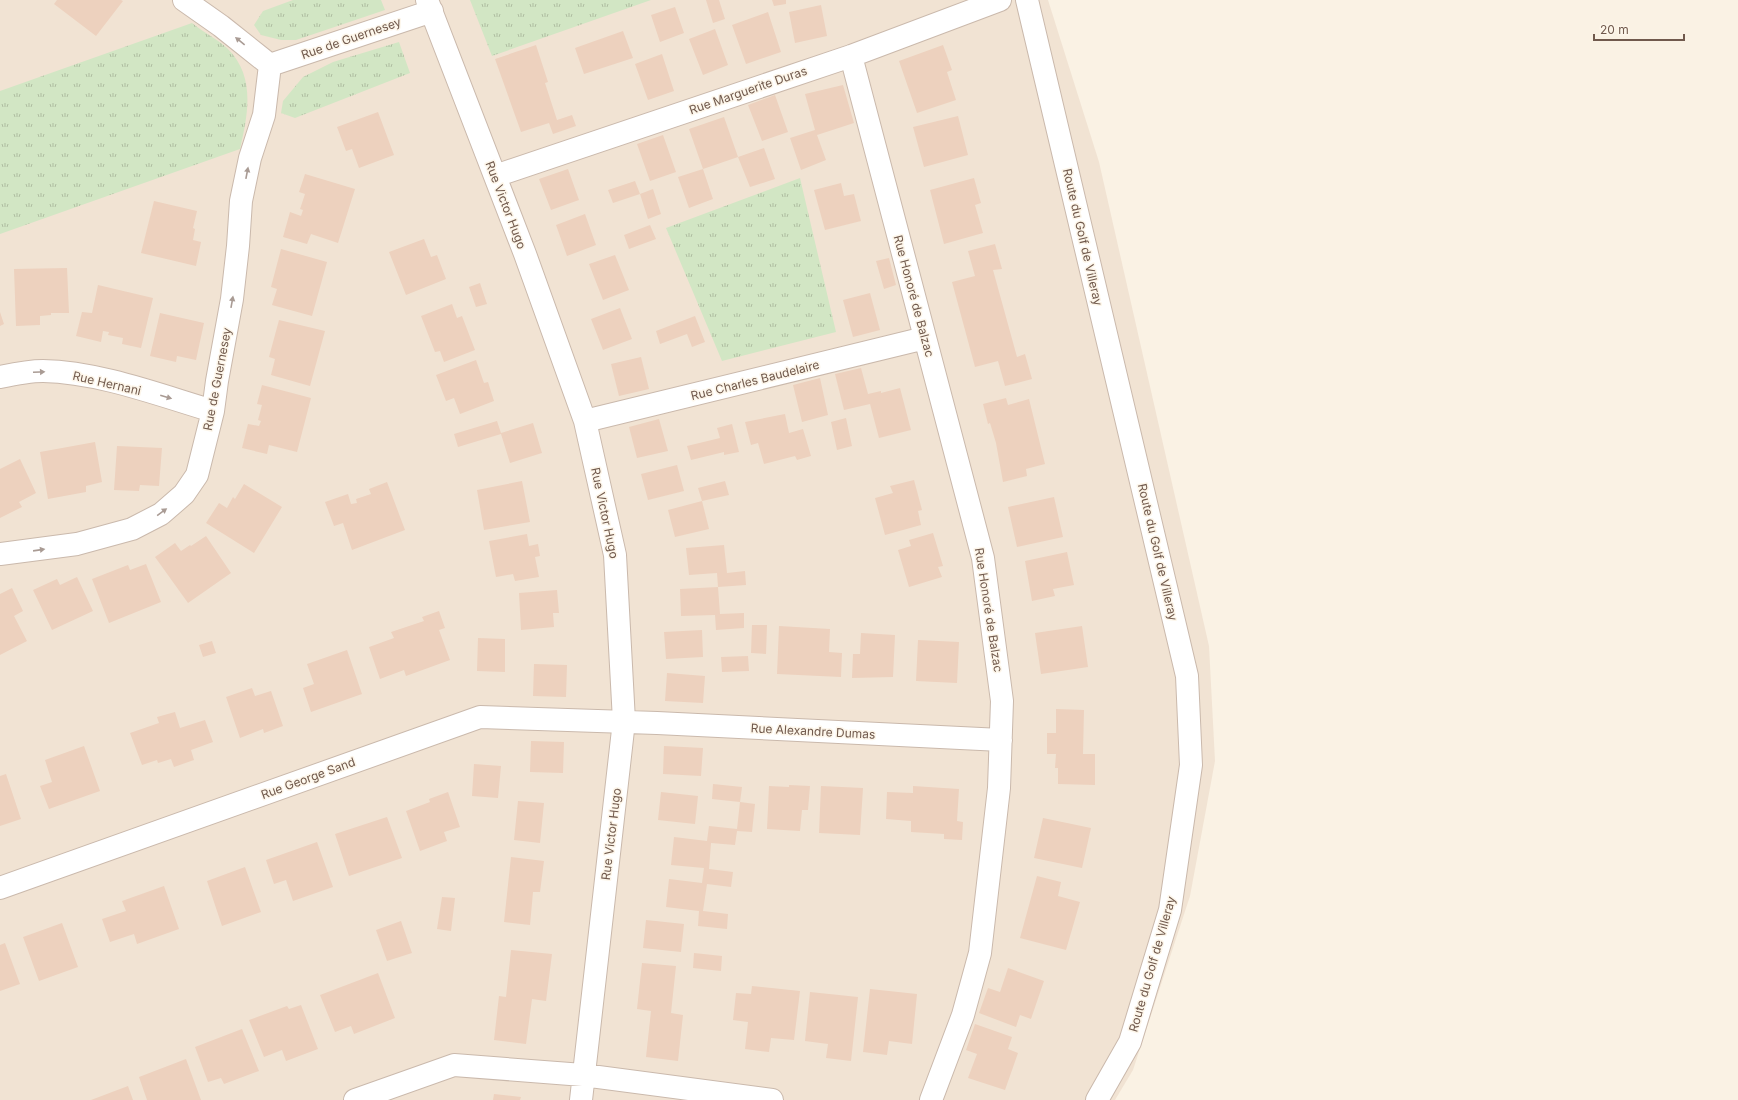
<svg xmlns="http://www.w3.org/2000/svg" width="1738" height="1100" font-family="Inter,sans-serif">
	<defs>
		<pattern id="grass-tufts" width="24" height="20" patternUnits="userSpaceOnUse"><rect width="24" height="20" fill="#d2e6c4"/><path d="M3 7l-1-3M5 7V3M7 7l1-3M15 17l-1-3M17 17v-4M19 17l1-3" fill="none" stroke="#afbda1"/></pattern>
	</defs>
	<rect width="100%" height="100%" fill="#faf2e4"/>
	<path fill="#f1e3d3" d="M0,0H1048L1099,162L1209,646L1215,761L1190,896L1133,1070L1115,1100H0Z"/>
	<path fill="url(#grass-tufts)" d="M293,0H381L385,10L296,40H281L261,35L254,25L263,11Z
		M470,0H651L492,56Z
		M192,23C203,32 217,39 227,48C256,76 248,114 240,149L0,234V91Z
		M399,42L410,73L295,118L281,113L283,101L303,77L333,62Z
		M800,178L836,332L722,361L666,228Z"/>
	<path fill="#edd1be" d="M57,0H121L123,1L96,36L54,4Z
		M706,0H719L725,19L713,23Z
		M772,0H786V4L774,6Z
		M821,5L827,36L795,43L789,12Z
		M675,7L684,33L660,42L651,15Z
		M768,12L781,52L746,64L732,25Z
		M715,29L728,65L703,75L689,39Z
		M623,31L633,58L584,74L575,48Z
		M536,45L548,82L545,83L557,120L572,115L576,126L553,134L549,123L521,132L495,59Z
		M943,45L952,70L947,72L956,100L917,113L899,61Z
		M662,54L674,91L648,100L635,64Z
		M843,85L854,123L817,135L826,160L801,170L790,138L815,130L805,94Z
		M775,95L788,132L762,141L748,105Z
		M378,112L394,155L359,168L352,149L346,151L337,127Z
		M958,116L968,155L924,167L913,127Z
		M724,117L738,157L703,169L713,199L689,208L678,177L703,169L689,129Z
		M663,135L676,172L650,181L637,144Z
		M764,148L775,179L750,187L738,157Z
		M568,169L579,200L551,210L539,179Z
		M305,174L355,189L338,243L311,234L307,244L283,237L290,212L301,216L303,210L300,209L305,194L299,192Z
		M974,178L981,203L975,205L983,233L944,244L930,190Z
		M635,181L640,194L613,203L608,190Z
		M841,183L844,196L854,194L861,221L825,230L814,190Z
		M653,189L661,214L648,219L640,194Z
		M154,201L197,211L193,228L195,229L193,240L201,242L196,266L141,253Z
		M585,214L596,245L567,256L556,225Z
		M650,225L656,239L629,249L624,235Z
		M424,239L431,257L437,255L446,279L406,295L389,252Z
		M995,244L1002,269L993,270L1017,357L1025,354L1032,379L1005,386L998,361L975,367L952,282L975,276L968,251Z
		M281,249L327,262L312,316L272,305L277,289L271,287Z
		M615,255L629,290L603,300L589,264Z
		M889,258L896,285L884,289L876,261Z
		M67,268L69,313H51V315L40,316V325L16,326L14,269Z
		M480,283L487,304L476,307L469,287Z
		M98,285L153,298L141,348L122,344L123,338L108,335L109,332L103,331L101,342L76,336L82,312L92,313Z
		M870,293L880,330L853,337L843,300Z
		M452,304L457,318L462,316L475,350L444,362L440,351L435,352L421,316Z
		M620,308L632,339L603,350L591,319Z
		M0,312L4,324L0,326Z
		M160,313L204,323L196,360L177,356L176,362L150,356Z
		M695,316L705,342L692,347L687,334L660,344L656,331Z
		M279,320L325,331L310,386L271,375L275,359L269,357Z
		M641,357L649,389L619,396L611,364Z
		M476,360L484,383L488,382L494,401L460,414L454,398L446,401L436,375Z
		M861,368L868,394L881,391V393L900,388L911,430L879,438L870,404L844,410L835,374Z
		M820,378L828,415L802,422L793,385Z
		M262,385L311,398L297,452L269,445L267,454L242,448L248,424L259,426L261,421L258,420L262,405L257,404Z
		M1006,398L1008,405L1029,399L1045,464L1026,469L1027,476L1003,482L996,443L990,423L988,424L983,404Z
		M785,414L789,433L803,429L811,456L797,460L795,456L764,464L758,443L751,445L745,422Z
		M846,418L852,446L837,450L831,422Z
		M659,419L668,451L637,458L629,427Z
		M497,421L501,433L533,423L542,453L510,463L501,434L458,447L454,434Z
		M732,424L739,452L724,455V452L691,460L687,446L720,438L717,428Z
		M95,442L102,482L86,486V492L48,499L40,452Z
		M117,446L162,448L159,486L140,485L139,491L114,490Z
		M20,459L36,493L19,502L22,507L0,518V469Z
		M677,465L684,491L648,500L641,474Z
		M914,480L922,510L918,511L921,525L885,535L875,498L893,493L890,486Z
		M522,481L530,522L484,530L477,490Z
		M725,481L729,495L702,501L709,529L675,537L668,510L702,501L698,488Z
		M387,482L405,530L352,550L343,523L334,526L325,502L348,494L351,504L357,503L356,499L371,494L369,489Z
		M244,484L282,507L254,553L206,523L219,503L227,508L233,497L235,499Z
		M1054,497L1063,537L1017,547L1008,507Z
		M933,533L943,566L938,567L942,577L909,587L898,550L911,546L909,540Z
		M527,534L529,546L538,544L540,556L535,557L539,577L515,581L513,574L496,577L489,541Z
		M206,536L231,573L188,603L155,557L175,543L181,551L190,545L191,546Z
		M724,545L727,573L745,571L746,585L718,587L720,614L744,613V628L716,630L715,615L681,616L680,589L718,587L717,573L689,575L686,548Z
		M1067,552L1074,585L1053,589L1055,596L1032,601L1025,561Z
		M146,564L161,602L109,623L92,579L128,565L130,570Z
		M77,577L93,611L52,630L33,590L57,579L60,585Z
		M12,588L23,611L14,616L27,641L0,655V594Z
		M557,590L559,613H553L554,627L521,630L519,593Z
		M439,611L445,628L439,630L450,660L406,676L404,670L380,679L369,647L394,638L391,632L424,621L422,617Z
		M752,625H767L766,654L751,653Z
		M779,626L830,629L829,652L842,653L841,677L777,674Z
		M1082,626L1088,667L1041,674L1035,633Z
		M702,630L703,657L666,659L664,632Z
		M861,633L895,635L893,677L852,678L853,654H860Z
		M478,638L505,639V672L477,671Z
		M918,640L959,642L957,683L916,681Z
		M212,641L216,653L203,657L199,645Z
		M347,650L362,694L311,712L303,688L314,684L307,664Z
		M748,656L749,671L722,672L721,657Z
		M534,664L567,665L566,697L533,696Z
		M667,673L705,676L703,703L665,701Z
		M252,688L255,696L271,691L283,726L264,733L263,729L240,738L226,697Z
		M1056,709L1084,710L1083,754H1095V785L1058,784V768H1055L1056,754H1047V733H1056Z
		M175,712L180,728L205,720L213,742L191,750L194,760L174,767L171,759L158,763L157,760L142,765L130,733L159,723L157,717Z
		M531,741L564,742L563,773L530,772Z
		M84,746L100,791L49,809L40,786L52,782L45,760Z
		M664,746L703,748L701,776L663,774Z
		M474,764L501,766L498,798L472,796Z
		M6,774L21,819L0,826V776Z
		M713,784L742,787L740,802L712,799Z
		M789,785L810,786L808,810H802L800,831L767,829L769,786L789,787Z
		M821,786L863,788L860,835L819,833Z
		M913,786L959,789L957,821L963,822L962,840L944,839V834L911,832V821L886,819L887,792L913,793Z
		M448,792L460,827L444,832L447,841L420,851L406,811L430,802L429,799Z
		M661,792L698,796L695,824L658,820Z
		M518,801L544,803L540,843L514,840Z
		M740,802L755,804L752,832L737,831L735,845L711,843L709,869L733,872L731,887L707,884L703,911L728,914L727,929L698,926L699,911L666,907L669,879L702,883L704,868L671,865L674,837L707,841L709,826L737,829Z
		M387,817L402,858L349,876L335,834Z
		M1043,818L1091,828L1082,868L1034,858Z
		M317,842L333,887L293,901L286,880L274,884L266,860Z
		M511,857L544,861L540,892H533L530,925L504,922Z
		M245,867L261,912L222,926L207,881Z
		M1037,876L1061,882L1058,896L1080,902L1066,950L1020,938Z
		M164,886L179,929L137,944L134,934L110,942L102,919L126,911L122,901Z
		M442,897L455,898L451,931L437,929Z
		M646,920L684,924L681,952L643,948Z
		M401,921L412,953L387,961L376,930Z
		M62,923L78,967L39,981L23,937Z
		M5,943L20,984L0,991V945Z
		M511,950L552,954L546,1001L532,999L526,1044L494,1040L499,996L506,997Z
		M694,953L722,956L721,971L693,968Z
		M642,963L676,966L671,1013L683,1015L678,1061L646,1057L651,1011L637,1009Z
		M1008,968L1044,981L1031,1019L1020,1015L1016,1027L979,1013L988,988L1000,992Z
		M378,973L395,1018L354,1034L351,1026L335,1032L320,995Z
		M752,986L800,991L794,1040L771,1038L769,1052L745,1049L748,1022L733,1020L736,993L751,994Z
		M870,989L917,994L912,1044L889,1041L887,1055L863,1052Z
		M810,992L858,997L851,1061L826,1058L828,1044L805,1041Z
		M301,1005L318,1049L286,1061L282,1050L264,1057L249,1020L287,1006L289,1009Z
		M975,1024L1012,1037L1008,1049L1018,1053L1005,1090L968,1078L977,1054L966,1050Z
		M242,1029L259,1071L224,1084L221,1078L208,1082L195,1047Z
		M186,1059L201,1100H147L139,1077Z
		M128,1086L133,1100H91Z
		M494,1094L521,1097L520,1100H493Z"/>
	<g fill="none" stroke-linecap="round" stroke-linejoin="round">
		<g stroke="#cab9ac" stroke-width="24">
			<path id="minor" d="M184,0L221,26L270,65
				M427,0L525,254L585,421L615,555L624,721L581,1100
				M851,56L983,558L1002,701L999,788L980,953L963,1015L931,1100
				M270,65L432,11
				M495,176L851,56L1000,0
				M0,377C14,374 29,371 43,371C99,372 159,395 213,411
				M585,421L925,338
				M0,554L77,544L132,529L161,514L184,494L197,475L213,411L217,381L232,299L238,246L241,201L250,158L264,115L270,65
				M0,888L480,717L657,723L1001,740
				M355,1100L454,1065L583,1075L772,1100"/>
		</g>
		<g stroke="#cab9ac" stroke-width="24">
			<path id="tertiary" d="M1027,0L1187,676L1191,765L1170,910L1130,1042L1097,1100"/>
		</g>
		<use href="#minor" stroke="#fff" stroke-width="22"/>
		<use href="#tertiary" stroke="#fff" stroke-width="22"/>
	</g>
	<defs><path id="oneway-solid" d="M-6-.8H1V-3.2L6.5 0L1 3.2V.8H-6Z"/></defs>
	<g fill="#a99b94">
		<use href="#oneway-solid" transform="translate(240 41) rotate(-141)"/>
		<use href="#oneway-solid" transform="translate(247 173) rotate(-79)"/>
		<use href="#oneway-solid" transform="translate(232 302) rotate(-80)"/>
		<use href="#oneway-solid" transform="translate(39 372) rotate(-3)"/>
		<use href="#oneway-solid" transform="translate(166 397) rotate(16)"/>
		<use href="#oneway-solid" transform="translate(162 512) rotate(-36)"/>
		<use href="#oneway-solid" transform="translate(39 550) rotate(-8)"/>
	</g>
	<g text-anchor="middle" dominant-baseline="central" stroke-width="3" stroke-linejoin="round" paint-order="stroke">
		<g font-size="12" fill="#70594c" stroke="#fdf6ea">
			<text transform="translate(351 38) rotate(-19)">Rue de Guernesey</text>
			<text transform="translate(748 90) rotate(-19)">Rue Marguerite Duras</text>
			<text transform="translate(506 205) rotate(69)">Rue Victor Hugo</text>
			<text transform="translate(1083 237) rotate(77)">Route du Golf de Villeray</text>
			<text transform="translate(914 296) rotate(75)">Rue Honoré de Balzac</text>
			<text transform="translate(217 379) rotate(-79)">Rue de Guernesey</text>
			<text transform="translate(755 380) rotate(-14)">Rue Charles Baudelaire</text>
			<text transform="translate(107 383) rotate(13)">Rue Hernani</text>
			<text transform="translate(605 513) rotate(78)">Rue Victor Hugo</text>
			<text transform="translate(1158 552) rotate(77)">Route du Golf de Villeray</text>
			<text transform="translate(989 610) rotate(81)">Rue Honoré de Balzac</text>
			<text transform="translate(813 731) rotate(3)">Rue Alexandre Dumas</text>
			<text transform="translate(308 778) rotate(-20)">Rue George Sand</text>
			<text transform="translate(611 834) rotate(-83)">Rue Victor Hugo</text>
			<text transform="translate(1152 964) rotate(-74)">Route du Golf de Villeray</text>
		</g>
	</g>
	<path d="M1594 34v6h90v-6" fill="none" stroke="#70594c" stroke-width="2"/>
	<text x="1600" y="34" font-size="12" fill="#70594c" stroke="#fdf6ea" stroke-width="3" paint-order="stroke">20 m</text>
</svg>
